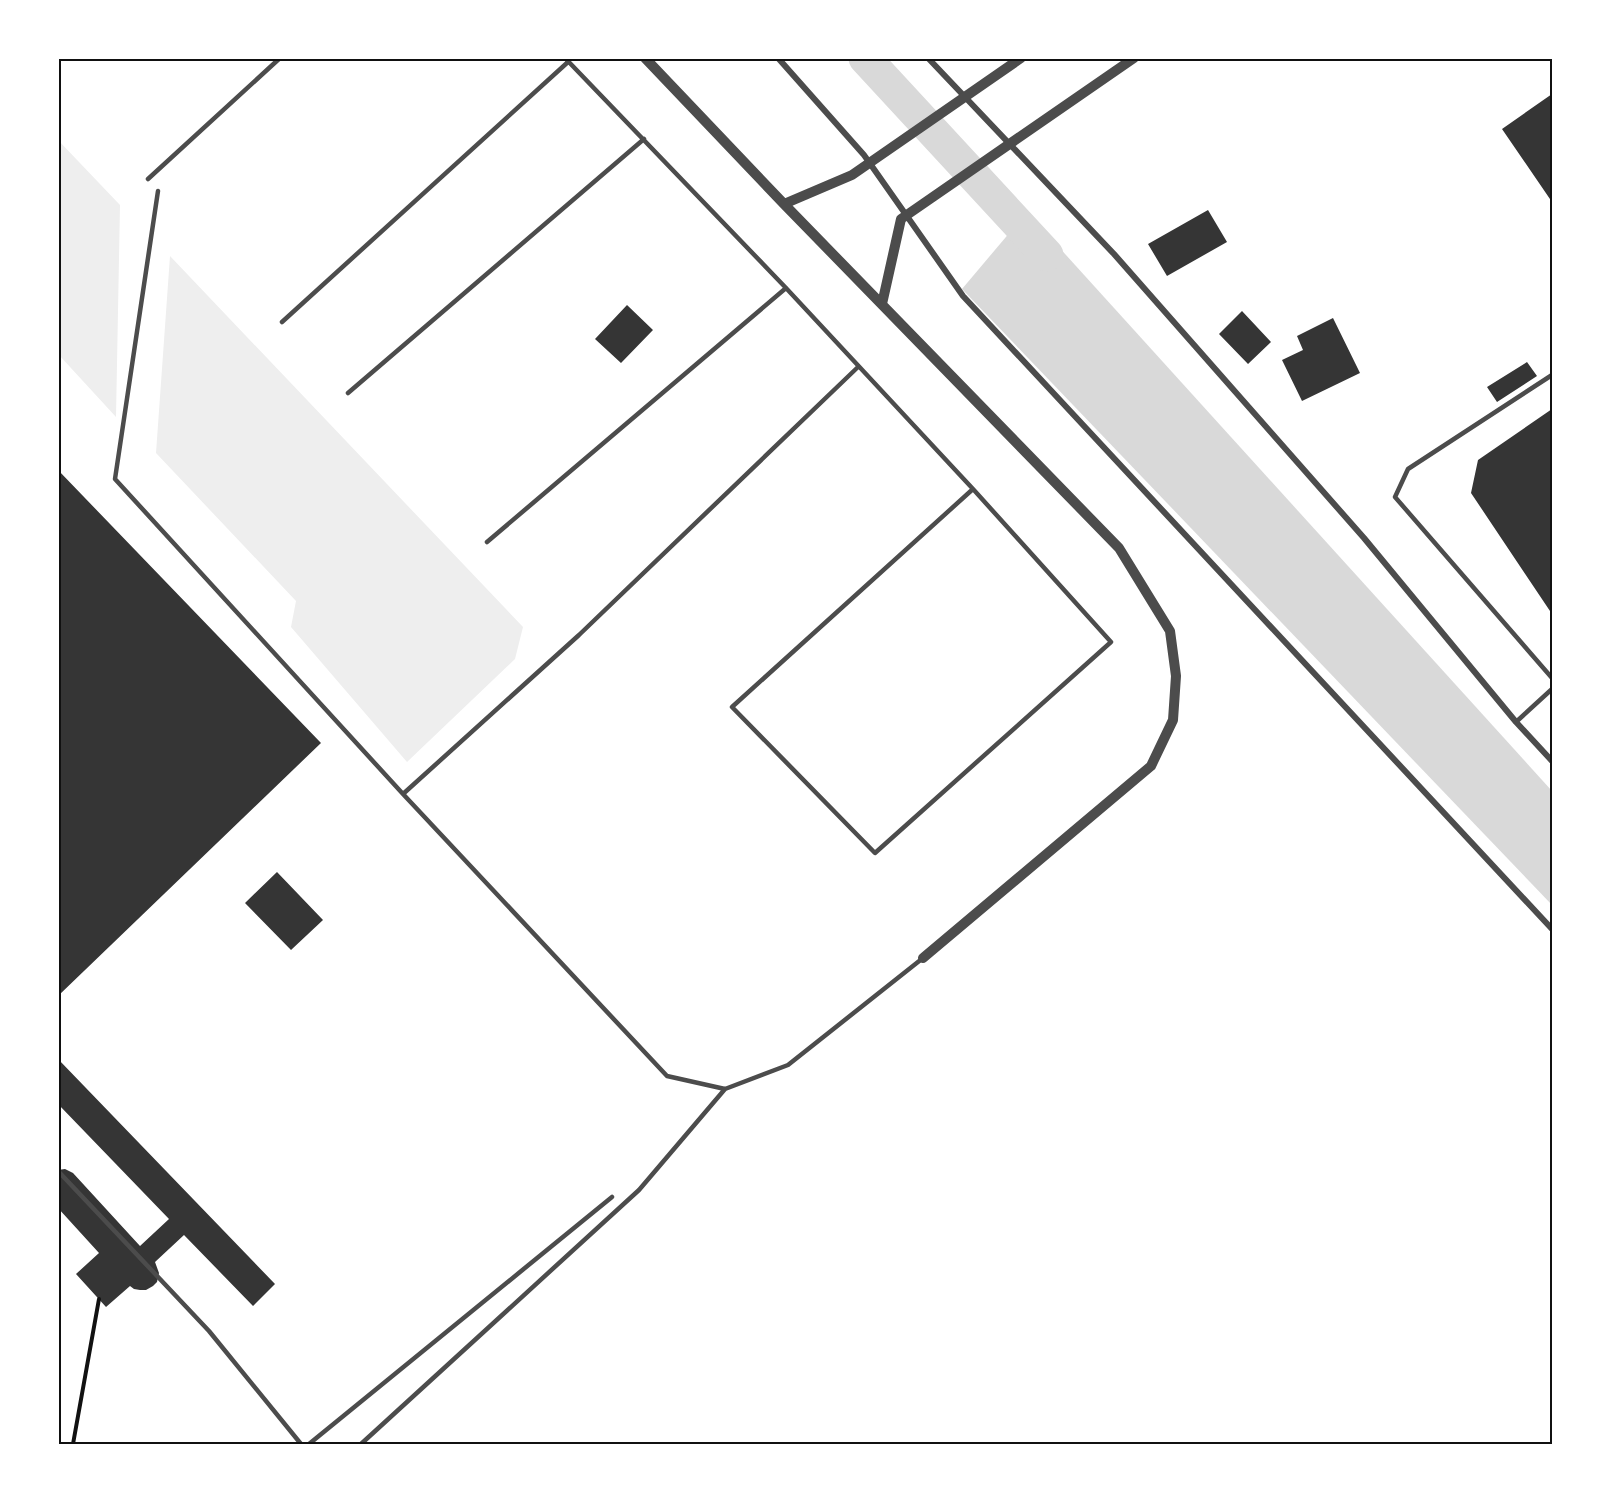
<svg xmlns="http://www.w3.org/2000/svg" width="1611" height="1503" font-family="'Fira Sans Condensed',sans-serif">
	<rect width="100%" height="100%" fill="#fff"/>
	<path fill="#eee" d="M58,140L120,205L116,417L59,355Z
		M170,256L523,627L515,659L407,762L291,627L296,601L156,453Z"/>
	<path fill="#d9d9d9" d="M1027,212L1552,791V905L962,289Z"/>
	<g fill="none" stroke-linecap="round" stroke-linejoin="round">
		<path stroke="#d9d9d9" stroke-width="33" d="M865,58L1047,255"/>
	</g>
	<path fill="#353535" d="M1552,94V202L1502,129Z
		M1208,210L1227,242L1167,276L1148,244Z
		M627,305L653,330L621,363L595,339Z
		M1242,311L1271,342L1248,364L1219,334Z
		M1333,318L1360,373L1302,401L1282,360L1303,350L1297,336Z
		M1527,362L1537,376L1497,402L1487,387Z
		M1552,409V614L1471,493L1478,460Z
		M58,470L321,743L58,996Z
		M277,872L323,920L291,950L245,903Z
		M58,1059L275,1284L253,1306L184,1235L155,1262L159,1273L157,1282L153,1286L146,1290H140L134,1289L130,1286L106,1307L76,1274L99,1253L58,1208V1170L65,1169L73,1173L140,1246L169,1219L58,1104Z"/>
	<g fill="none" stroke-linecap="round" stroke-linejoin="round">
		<path stroke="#111" stroke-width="4" d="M73,1444L99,1299"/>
		<path stroke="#4c4c4c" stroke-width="4.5" d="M565,58L786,288L973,489L1111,642L875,853L732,707L973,489
			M148,179L280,58
			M158,191L115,479L403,794L667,1076L725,1089L788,1065L923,958
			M282,322L568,62
			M1552,375L1408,469L1395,497L1552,678
			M348,393L644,139
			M487,542L786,288
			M1516,722L1552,689
			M403,794L579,635L858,367
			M58,1171L209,1331L301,1444
			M309,1444L612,1197
			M361,1444L639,1190L725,1089"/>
		<path stroke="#4c4c4c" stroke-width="6" d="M778,58L864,155L963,296L1552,929
			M928,58L1114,254L1364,538L1516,722L1552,761"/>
		<path stroke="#4c4c4c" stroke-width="10" d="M645,58L784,204L1119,548L1170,631L1176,676L1173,720L1151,766L923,958
			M784,204L852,175L1021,58
			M882,304L901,219L1134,58"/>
	</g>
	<rect width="1611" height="1503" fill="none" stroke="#ffffff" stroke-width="120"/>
	<rect x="60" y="60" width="1491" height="1383" fill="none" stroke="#111" stroke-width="2"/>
</svg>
